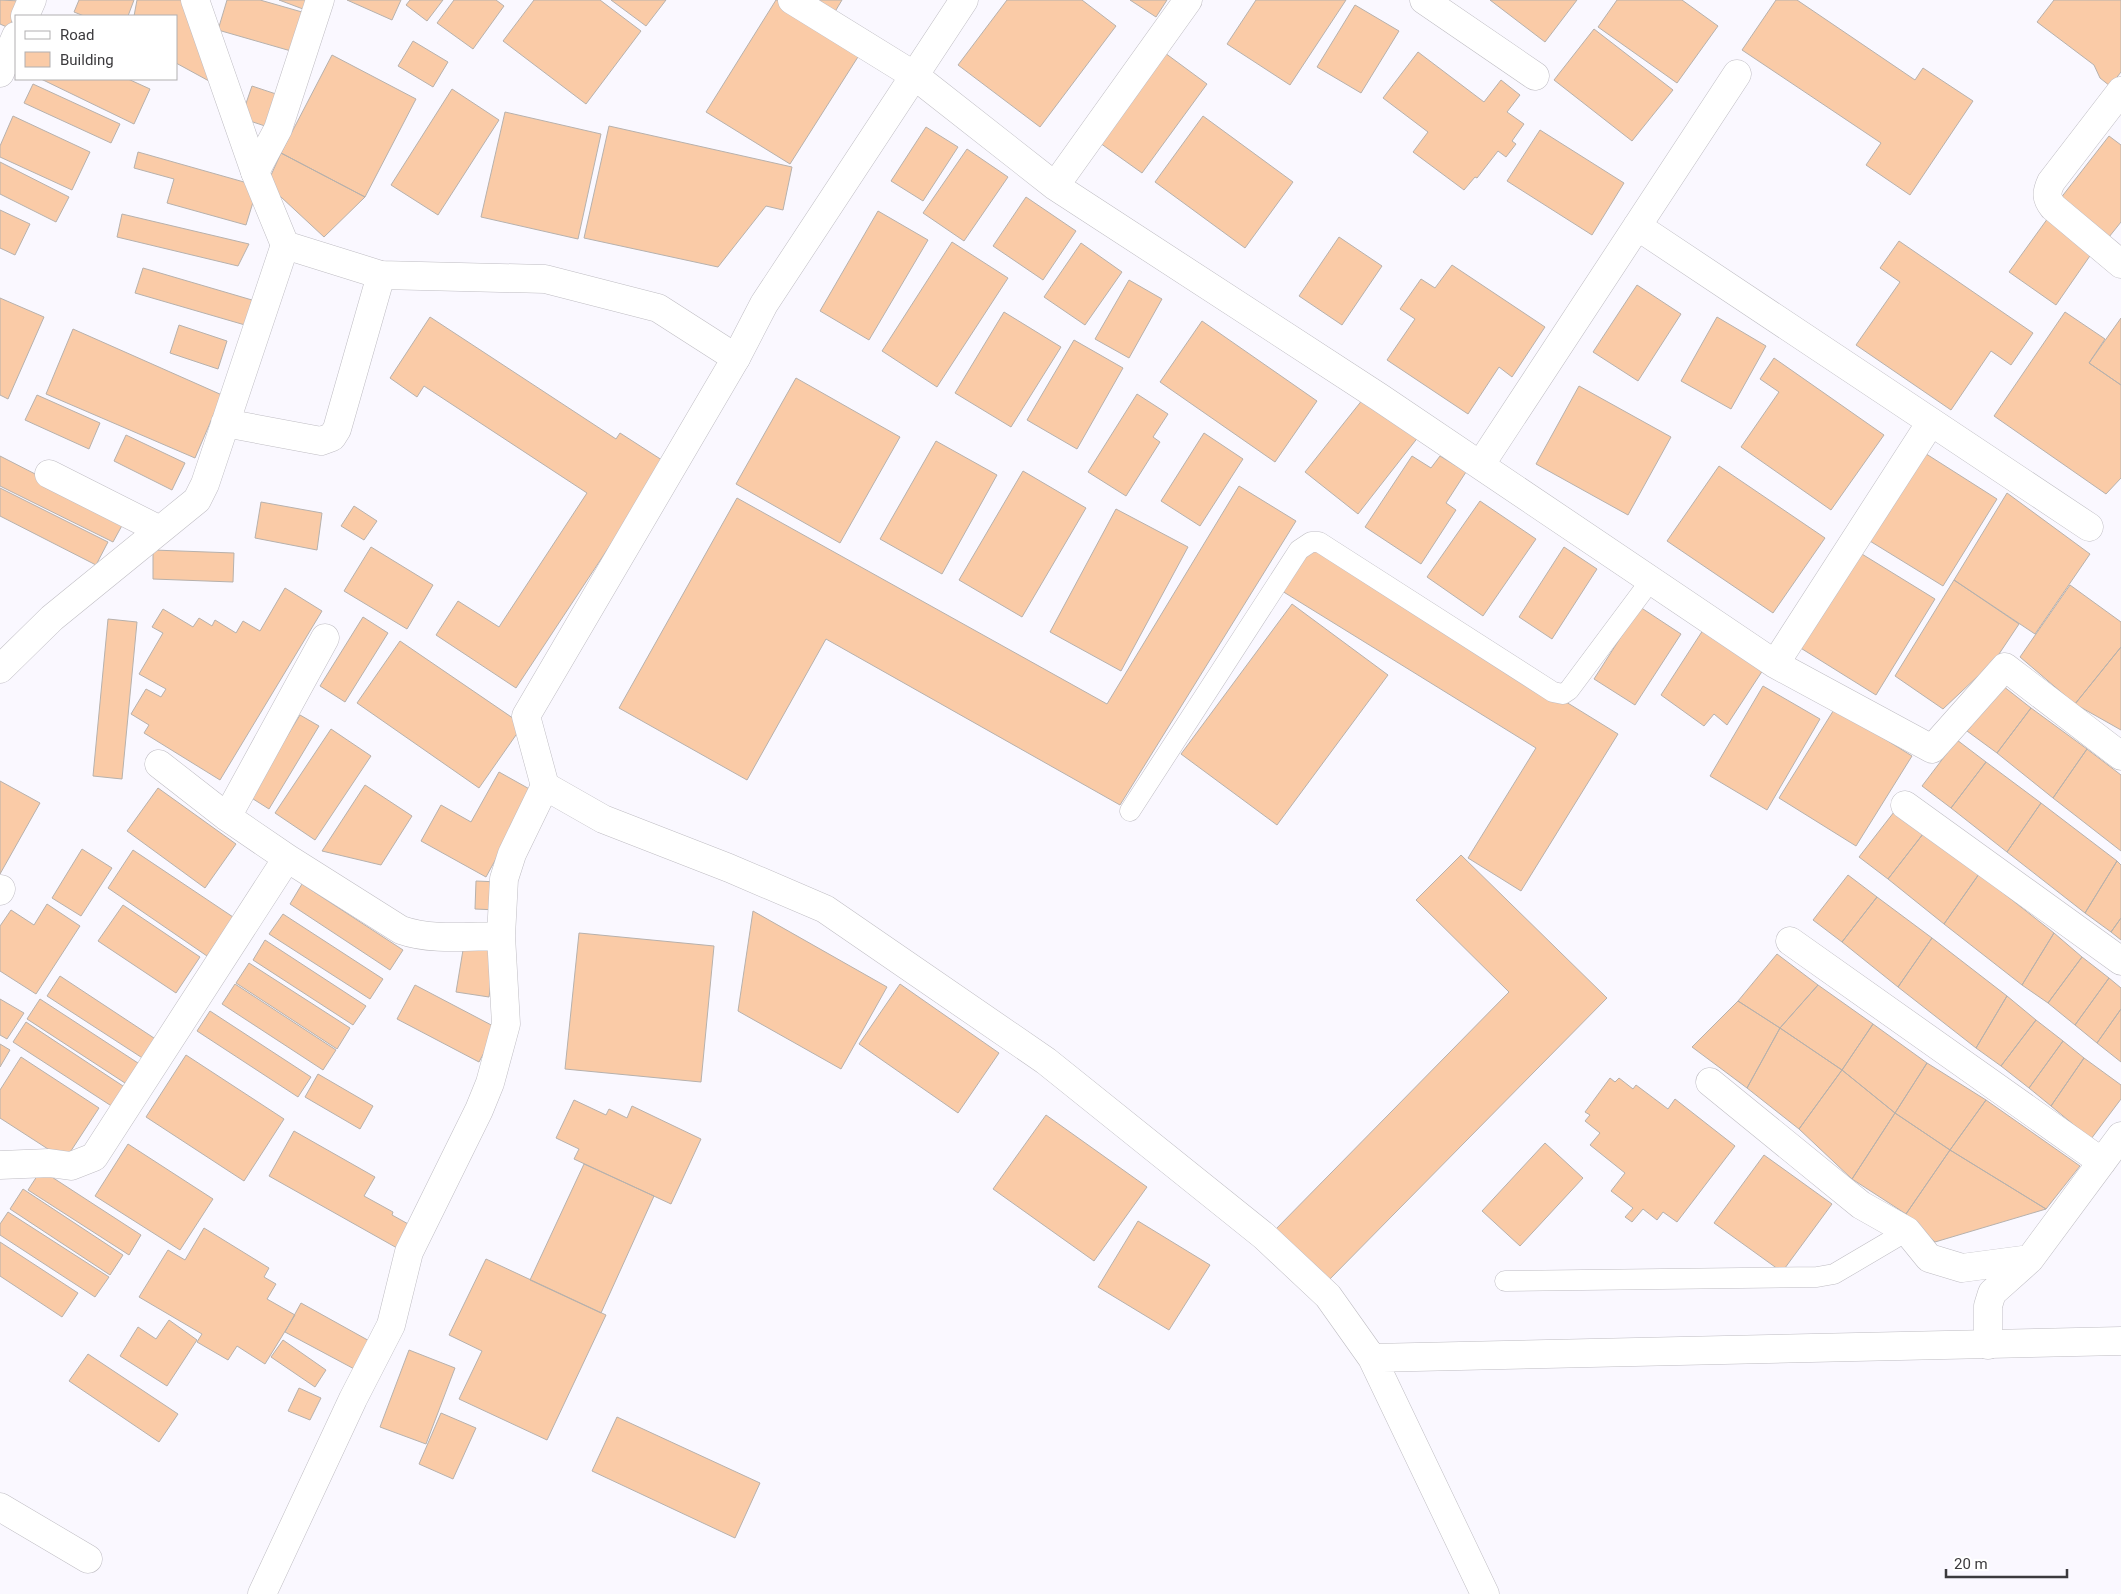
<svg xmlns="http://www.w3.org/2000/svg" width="2121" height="1594" font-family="Roboto,sans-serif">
	<rect width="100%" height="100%" fill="#faf8ff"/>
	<path fill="#facba7" stroke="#b7b1ac" d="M0,0L21,1L9,28L0,24Z
		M79,0H134L128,16H84L74,12Z
		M137,0H186L209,81L176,63V16H134Z
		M227,0H260L302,12L291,51L218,30Z
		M279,0H315L311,12Z
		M347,0H401L392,20Z
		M410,0H443L427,21L406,5Z
		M454,0H496L504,6L473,49L437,23Z
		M534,0H600L641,31L586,104L503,41Z
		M611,0H666L646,26Z
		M776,0H786L863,49L790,164L706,112Z
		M797,0H842L830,20Z
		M1007,0H1082L1116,26L1040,127L958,65Z
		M1130,0H1167L1156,17Z
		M1256,0H1346L1290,85L1227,44Z
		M1490,0H1577L1545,42Z
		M1617,0H1682L1718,26L1677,83L1598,27Z
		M1776,0H1797L1915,80L1923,68L1973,101L1910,195L1866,165L1881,143L1742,50Z
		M2054,0H2121V72L2110,86L2100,78L2094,65L2037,22Z
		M1355,5L1399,31L1361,93L1317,67Z
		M1594,29L1673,90L1632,141L1554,80Z
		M413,41L448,62L433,87L398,66Z
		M1418,52L1484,102L1501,80L1520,95L1507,112L1524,124L1512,141L1516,144L1506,157L1498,151L1477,178L1475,177L1464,190L1413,152L1428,132L1383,98Z
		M1165,53L1207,84L1142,173L1100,143Z
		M332,55L416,99L365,197L281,153Z
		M41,79H128L150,89L134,124Z
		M33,84L120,124L111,143L24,103Z
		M252,86L279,95L268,127L241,118Z
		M452,89L499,120L438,215L391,185Z
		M505,112L601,134L578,239L481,217Z
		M13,116L90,152L72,190L0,157V146Z
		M1203,116L1293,182L1245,248L1155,182Z
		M609,126L792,167L783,210L766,206L718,267L584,238Z
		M926,127L958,147L923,201L891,181Z
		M1540,130L1624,183L1592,235L1507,181Z
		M2109,136L2121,145V222L2109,237L2060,199Z
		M967,149L1008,177L964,241L923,213Z
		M138,152L258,186L246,225L167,203L174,179L134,168Z
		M281,153L365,197L324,237L267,184Z
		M0,162L69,197L56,222L0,194Z
		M1026,197L1076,231L1043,280L993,246Z
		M0,210L30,224L15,255L0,248Z
		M878,211L928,240L869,340L820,311Z
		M122,214L249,244L238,266L117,237Z
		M2048,218L2094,250L2056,305L2009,272Z
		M1339,237L1382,266L1342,325L1299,296Z
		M1899,241L2033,333L2011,365L1991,351L1951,410L1856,345L1900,282L1880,268Z
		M952,242L1008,278L937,387L882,351Z
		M1081,243L1122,272L1085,325L1044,297Z
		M1452,265L1545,327L1512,377L1499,367L1468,414L1387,360L1415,319L1400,309L1421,279L1435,288Z
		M143,268L252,300L245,325L135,293Z
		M1129,280L1162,299L1129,358L1095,339Z
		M1637,285L1681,314L1638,381L1593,352Z
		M0,298L44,317L8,399L0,395Z
		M1004,312L1061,347L1011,427L955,393Z
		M2065,312L2105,339L2089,363L2121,385V478L2106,494L1994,416Z
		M430,317L616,439L620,433L665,462L516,688L436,635L458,601L499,627L587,493L424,386L417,397L390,378Z
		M1717,317L1766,346L1731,409L1681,381Z
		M2121,318V385L2089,363Z
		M1202,321L1317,401L1275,462L1160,382Z
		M179,325L227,341L218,369L170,353Z
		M73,329L222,395L195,458L46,394Z
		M1074,340L1123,368L1077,449L1027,420Z
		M1774,358L1884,435L1831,510L1741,447L1779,392L1760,379Z
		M796,378L900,437L840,543L736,484Z
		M1579,386L1671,437L1628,515L1536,464Z
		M1137,394L1168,414L1153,437L1160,442L1126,496L1088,472Z
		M1367,394L1419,436L1358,514L1305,472Z
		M37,395L100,423L89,449L25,420Z
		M1204,433L1243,459L1200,526L1161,501Z
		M126,435L185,463L172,490L114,461Z
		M936,441L997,475L942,574L880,539Z
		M1920,450L1997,499L1943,586L1865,538Z
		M0,456L125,520L113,542L0,486Z
		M1412,456L1431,468L1440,456L1466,472L1446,503L1456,510L1421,564L1365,527Z
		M1719,466L1825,538L1773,613L1667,541Z
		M1023,471L1086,508L1022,617L959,580Z
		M1239,486L1296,521L1120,805L826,639L747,780L619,708L737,498L1107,704Z
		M0,488L108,542L96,565L0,516Z
		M2007,493L2090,554L2035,634L1954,580Z
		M1480,501L1536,539L1483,616L1427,577Z
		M261,502L322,513L317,550L255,538Z
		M354,506L377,521L364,540L341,526Z
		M1116,509L1188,547L1121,671L1050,632Z
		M1311,545L1618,734L1521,891L1468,858L1536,748L1282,591Z
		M371,547L433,585L407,629L344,591Z
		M1564,547L1597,569L1552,639L1519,617Z
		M153,550L234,553L233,582L153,579Z
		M1857,551L1935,599L1876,695L1799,647Z
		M1954,580L2019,624L1995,660L1943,709L1895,676Z
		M2070,585L2121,622V647L2075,704L2020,657Z
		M285,588L322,611L220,780L144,733L149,725L131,714L146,689L161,697L166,689L139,674L163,633L152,627L163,609L193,627L199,618L212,626L215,620L236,633L243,621L260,631Z
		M1292,604L1388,675L1277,825L1181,754Z
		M1640,607L1681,634L1635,705L1594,679Z
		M363,617L388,633L345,702L320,686Z
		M108,619L137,622L122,779L93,776Z
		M1703,630L1763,670L1727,725L1714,714L1704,726L1661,695Z
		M400,641L523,725L479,788L357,703Z
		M2121,647V730L2075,704Z
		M1763,686L1820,719L1767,810L1710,776Z
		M2003,686L2031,708L1997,753L1967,731Z
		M1835,708L1912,756L1856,846L1779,798Z
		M2031,708L2087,749L2053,798L1997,753Z
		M300,715L319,726L269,809L250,797Z
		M331,729L371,756L315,840L275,813Z
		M1957,740L1986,762L1951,808L1922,786Z
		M2087,749L2121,775V851L2053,798Z
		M1986,762L2041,803L2007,852L1951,808Z
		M499,772L533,791L486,877L421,841L441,805L471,822Z
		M0,781L40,803L0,874Z
		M365,785L412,816L381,865L322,851Z
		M158,788L236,844L205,888L127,831Z
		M2041,803L2117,861L2085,913L2007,852Z
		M1894,812L1923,834L1888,879L1859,857Z
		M1923,834L1979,874L1944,924L1888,879Z
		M82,849L112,868L81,916L52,898Z
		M133,850L233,917L207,956L108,888Z
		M1461,855L1607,998L1325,1284L1273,1232L1509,992L1416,900Z
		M2117,861L2121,865V918L2111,932L2085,913Z
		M1979,874L2054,933L2022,985L1944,924Z
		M1848,875L1877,897L1842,942L1813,920Z
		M476,881L499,882L497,910L475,909Z
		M302,884L403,950L390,970L290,904Z
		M1877,897L1932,938L1898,987L1842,942Z
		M47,904L80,926L36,994L0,971V926L11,910L34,925Z
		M123,905L200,957L176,993L98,941Z
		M753,911L887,987L841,1069L738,1011Z
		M283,914L383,979L370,999L269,934Z
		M2121,918V940L2111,932Z
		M579,933L714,946L701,1082L565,1069Z
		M2054,933L2082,957L2048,1003L2022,985Z
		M1932,938L2007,996L1976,1048L1898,987Z
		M265,940L366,1006L353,1025L253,960Z
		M464,944L496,949L489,997L456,992Z
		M1777,954L1818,985L1780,1028L1738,1001Z
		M2082,957L2109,978L2075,1025L2048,1003Z
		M249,963L350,1028L337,1049L236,983Z
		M60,976L160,1042L147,1061L47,996Z
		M2109,978L2121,988V1009L2097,1043L2075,1025Z
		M235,984L336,1050L323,1070L222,1004Z
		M900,984L999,1053L958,1113L859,1044Z
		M415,985L497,1028L479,1062L397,1019Z
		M1818,985L1873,1024L1842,1070L1780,1028Z
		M2007,996L2036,1020L2001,1066L1976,1048Z
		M0,999L24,1013L7,1039L0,1035Z
		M40,999L141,1065L128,1085L27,1019Z
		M1738,1001L1780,1028L1747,1088L1692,1047Z
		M2121,1009V1062L2097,1043Z
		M210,1011L311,1077L298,1097L197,1031Z
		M2036,1020L2063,1041L2029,1088L2001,1066Z
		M26,1022L126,1088L113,1107L13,1042Z
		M1873,1024L1927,1063L1895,1113L1842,1070Z
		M1780,1028L1842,1070L1799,1129L1747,1088Z
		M2063,1041L2084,1058L2051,1106L2029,1088Z
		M0,1044L10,1050L0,1067Z
		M186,1055L284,1119L244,1181L146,1117Z
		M21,1057L99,1108L65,1160L0,1118V1090Z
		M2084,1058L2121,1085V1099L2091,1139L2051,1106Z
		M1927,1063L1986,1100L1950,1150L1895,1113Z
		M1842,1070L1895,1113L1852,1179L1799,1129Z
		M318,1074L373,1106L360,1129L305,1097Z
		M1610,1078L1615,1082L1619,1078L1633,1089L1636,1085L1668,1109L1675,1099L1735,1146L1677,1222L1663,1212L1657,1220L1643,1209L1632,1222L1625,1217L1633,1208L1611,1191L1625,1173L1590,1145L1600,1133L1585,1121L1590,1115L1585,1112Z
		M574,1100L606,1115L609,1109L627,1118L632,1106L701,1139L671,1204L574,1159L579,1149L556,1138Z
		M1986,1100L2080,1166L2046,1209L1950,1150Z
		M1895,1113L1950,1150L1906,1214L1852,1179Z
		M1046,1115L1147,1187L1094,1261L993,1189Z
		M294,1131L375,1177L364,1196L393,1212L392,1215L410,1225L397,1248L269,1176Z
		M1545,1143L1583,1178L1520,1246L1482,1211Z
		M128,1144L213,1199L180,1250L95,1196Z
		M1950,1150L2046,1209L1935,1242L1906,1214Z
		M1764,1155L1832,1204L1782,1272L1714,1223Z
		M584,1164L654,1196L601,1313L530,1280Z
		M41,1170L141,1235L129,1255L28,1190Z
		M23,1189L123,1255L110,1275L10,1209Z
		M8,1212L109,1277L95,1297L0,1235V1224Z
		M1138,1221L1210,1265L1169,1330L1098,1287Z
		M204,1228L269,1268L264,1277L276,1284L267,1299L295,1315L265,1364L237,1346L228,1360L197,1342L202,1334L139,1297L168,1250L185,1260Z
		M0,1242L78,1293L62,1317L0,1276Z
		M486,1259L606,1315L547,1440L459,1399L482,1351L449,1335Z
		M301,1303L373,1343L358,1371L285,1332Z
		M169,1320L197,1340L167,1386L120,1356L138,1327L156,1339Z
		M283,1340L326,1370L315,1387L271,1357Z
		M409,1350L455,1368L426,1444L380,1427Z
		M88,1354L178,1414L159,1442L69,1381Z
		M299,1388L321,1398L310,1420L288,1411Z
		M441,1413L476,1428L453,1479L419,1464Z
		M617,1417L760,1483L735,1538L592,1471Z"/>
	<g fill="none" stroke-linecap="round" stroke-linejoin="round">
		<g stroke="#bfbdc3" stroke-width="21">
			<path id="lane" d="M1130,811L1299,550L1311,542H1319L1553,692L1563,694L1569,690L1651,580
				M1505,1281L1817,1277L1834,1274L1907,1231"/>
		</g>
		<g stroke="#bfbdc3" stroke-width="29">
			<path id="street" d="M792,0L915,76L1055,186L1379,397L1775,664L1932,749L2005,667L2121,756
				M1424,0L1535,76
				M25,16L32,0
				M0,73L16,36
				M2121,91L2051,182C2046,193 2046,198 2053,207L2121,264
				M255,172L278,129L320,0
				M1055,186L1188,0
				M1637,226L2089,527
				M736,358L764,304L964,0
				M225,423L321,441L332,437L337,429L381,275
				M1481,464L1737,74
				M49,474L160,530
				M1775,664L1931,422
				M0,669L52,618L197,500L205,484L285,245
				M159,764L227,817L287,858L401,930C432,941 469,936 501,936
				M1905,805L2121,961
				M227,817L325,638
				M0,891L1,889
				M1790,941L2102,1162
				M1710,1082L1861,1205L1907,1231L1929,1258L1962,1268L2030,1259
				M0,1165L49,1163L71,1166L94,1157L287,858
				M1988,1345V1306L1992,1293L2030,1259L2121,1136
				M0,1507L88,1559
				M262,1594L353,1399L391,1325L409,1252L479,1110L490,1083L506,1024L501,936L504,879L512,854L545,786"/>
		</g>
		<g stroke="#bfbdc3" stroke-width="29">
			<path id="secondary" d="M195,0L255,172L285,245L381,275L545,279L658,308L736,358L526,716L545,786L603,819L729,868L825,909L1046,1061L1264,1236L1328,1296L1372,1358L1485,1594
				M1372,1358L2121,1341"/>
		</g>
		<use href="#lane" stroke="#fff" stroke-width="20"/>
		<use href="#street" stroke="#fff" stroke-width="28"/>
		<use href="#secondary" stroke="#fff" stroke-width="28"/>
	</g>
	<rect x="15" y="15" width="162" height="65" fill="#ffffff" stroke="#b1b0b1"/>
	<rect x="25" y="31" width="25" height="8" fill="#ffffff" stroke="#b1b0b1"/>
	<text x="60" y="40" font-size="15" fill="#3b3a3d">Road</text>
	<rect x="25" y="52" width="25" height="15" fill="#facba7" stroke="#b1b0b1"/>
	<text x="60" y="65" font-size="15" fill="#3b3a3d">Building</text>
	<path d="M1946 1569v8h121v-8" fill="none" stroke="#3b3a3d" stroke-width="2.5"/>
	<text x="1954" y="1569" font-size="15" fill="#3b3a3d" stroke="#ffffff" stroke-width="4" paint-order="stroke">20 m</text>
</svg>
